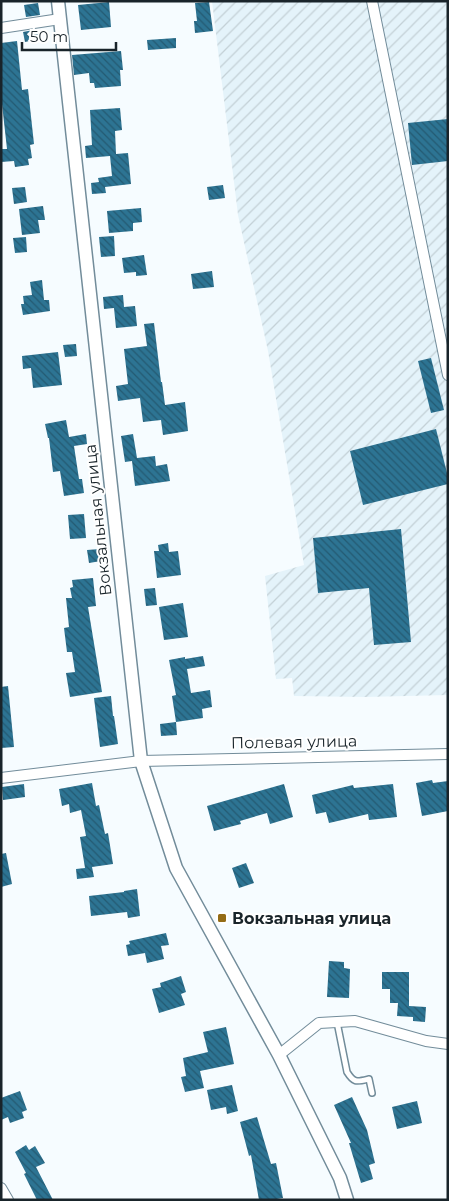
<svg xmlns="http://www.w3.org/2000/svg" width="449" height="1201" font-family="Montserrat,sans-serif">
	<defs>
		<pattern id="industrial-furrows" width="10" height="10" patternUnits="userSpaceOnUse" patternTransform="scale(1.25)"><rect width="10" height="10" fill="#e4f3fa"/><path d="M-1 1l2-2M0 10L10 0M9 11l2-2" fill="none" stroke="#c3d0d6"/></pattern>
		<pattern id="building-back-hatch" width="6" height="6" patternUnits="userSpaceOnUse" patternTransform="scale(1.25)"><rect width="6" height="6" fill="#2d7493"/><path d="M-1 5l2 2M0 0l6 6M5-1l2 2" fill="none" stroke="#245a72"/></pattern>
	</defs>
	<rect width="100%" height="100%" fill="#f6fcff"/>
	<path fill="url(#industrial-furrows)" d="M212,1H448V695L365,697L294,696L292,678L276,679L265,576L304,565L268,351L238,215Z"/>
	<path fill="url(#building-back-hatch)" d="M109,2L111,27L81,30L78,5Z
		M209,2L213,31L195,33L194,21H197L195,3Z
		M38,3L40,15L26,17L24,5Z
		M38,29L39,39L25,42L23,32Z
		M176,38V48L148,50L147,40Z
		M17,41L22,90L28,89L34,144L30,145L32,158L28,159L29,165L15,167L14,161L1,162V149H7L1,95V43Z
		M121,51L123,70H120L121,86L95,88L94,83H90L89,73L74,75L72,55Z
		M120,108L122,130L115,131L116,154L128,153L131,184L105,187L106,193L92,194L91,183L99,182L98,178L112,176L110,156L86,158L85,146L92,145L90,110Z
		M448,119V161L412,165L408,123Z
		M223,185L225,198L209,200L207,187Z
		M25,187L27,202L14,204L12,188Z
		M43,206L45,220H38L40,233L22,235L19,209Z
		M141,208L142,222L133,223V231L109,233L107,211Z
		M114,236L115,256L101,257L99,237Z
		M26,237L27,252L15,253L13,238Z
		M144,255L147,275L136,276V272L124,273L122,258Z
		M212,271L214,287L193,289L191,274Z
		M42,280L44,300H49L50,311L23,315L21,304H24L23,296L32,295L30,282Z
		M123,295L124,307L135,306L137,326L116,328L114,308L104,309L103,297Z
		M154,323L161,382H162L165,405L185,402L188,431L163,435L161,420L143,422L140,398L118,401L116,386L128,384L124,349L147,346L144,324Z
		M76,344L77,356L65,357L63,345Z
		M58,352L62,385L33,388L31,368L23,369L22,356Z
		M431,358L444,410L431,413L418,361Z
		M66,420L69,437L86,434L87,444L74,446L79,479H82L84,493L64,496L60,471L53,472L49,438H48L45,424Z
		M436,429L448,477V484L363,505L350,451Z
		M133,434L137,458L155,456L156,466L167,464L170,481L135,486L132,461L125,462L121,436Z
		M84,514L86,538L70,539L68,515Z
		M401,529L411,642L374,645L369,588L318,593L313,538Z
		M168,543L169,552L178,551L181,575L157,578L154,551H159L158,545Z
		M100,549L101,561L89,563L87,550Z
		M93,578L96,606L88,607L102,692L70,697L66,673L75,672L72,652H67L64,628L69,627L66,598H72L70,588L73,587L72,580Z
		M155,588L157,605L146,606L144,589Z
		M183,603L188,637L164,640L159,607Z
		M203,656L205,666L187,669L191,693L210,690L212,707L202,709L203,718L176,722L172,696L176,695L169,660L185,657V659Z
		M8,686L14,747L1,748V687Z
		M111,696L113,716H114L118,744L100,747L94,698Z
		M176,722L177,735L161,736L160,724Z
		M432,780L433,783L448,781V811L422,816L416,783Z
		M92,783L96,806L99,805L105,834L108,833L113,864L92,867L94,877L77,879L76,869L85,868L80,837L86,836L81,810L70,813L69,804L62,806L59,789Z
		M24,784L25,797L3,800L2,787Z
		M284,784L293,817L270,824L267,813L240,821L241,824L214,831L207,806Z
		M393,784L397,817L369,820L368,814L329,823L326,812L316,814L312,795L353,785L354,788Z
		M6,853L12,884L1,887V854Z
		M246,863L254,883L239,888L232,868Z
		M137,889L140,916L128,918L127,912L91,916L89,896L124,892V891Z
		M166,933L169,945L161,946L164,959L147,963L145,953L128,956L126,945L130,944L129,941Z
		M329,961L344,962V968L350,969L349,998L327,997Z
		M382,972H409V1006L426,1007L425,1022L413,1021V1017L397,1016L398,1003H390V989H382Z
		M181,976L186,992L181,994L185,1005L159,1013L152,989L161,987L160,983Z
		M226,1027L234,1064L200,1071L204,1088L185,1092L181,1077L186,1076L183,1058L208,1052L203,1032Z
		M232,1085L238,1111L227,1114L226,1107L211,1110L207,1090Z
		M20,1091L27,1110L22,1112L24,1118L10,1123L8,1117L1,1120V1098Z
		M352,1097L367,1130L375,1163L369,1165L373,1179L361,1183L349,1143H351L334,1105Z
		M417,1101L422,1123L397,1129L392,1107Z
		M257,1117L271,1164L276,1163L283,1198L271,1200H259L251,1155L249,1156L240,1122Z
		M26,1145L29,1150L35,1146L45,1163L36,1167L53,1200H37L24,1174L26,1173L15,1152Z"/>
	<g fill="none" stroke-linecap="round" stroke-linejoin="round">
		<g stroke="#728c9a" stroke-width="8">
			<path id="service" d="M337,1022L347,1072C354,1083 356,1082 369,1079L372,1093"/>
		</g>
		<g stroke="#728c9a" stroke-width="12">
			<path id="minor" d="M372,1L448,375
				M1,28L60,19
				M1,778L141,761L448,754
				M279,1055L319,1023L355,1021L426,1041L448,1044
				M1,1188L8,1200"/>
		</g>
		<g stroke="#728c9a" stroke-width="15">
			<path id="tertiary" d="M58,1L141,761L176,868L279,1055L340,1178L347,1200"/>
		</g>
		<use href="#service" stroke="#fff" stroke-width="5"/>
		<use href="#minor" stroke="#fff" stroke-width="10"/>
		<use href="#tertiary" stroke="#fff" stroke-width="12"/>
	</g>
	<rect fill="#946c16" stroke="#fff" stroke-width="2" x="217" y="913" width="10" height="10" rx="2.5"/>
	<g text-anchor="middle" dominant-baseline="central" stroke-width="4" stroke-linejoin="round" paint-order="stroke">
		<g font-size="16" fill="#19242a" stroke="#fff">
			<text transform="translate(98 520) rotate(-96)">Вокзальная улица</text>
			<text transform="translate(294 742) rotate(-1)">Полевая улица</text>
		</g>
		<g font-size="16" font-weight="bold" fill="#19242a" stroke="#fff" text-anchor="start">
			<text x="232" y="918">Вокзальная улица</text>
		</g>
	</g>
	<rect width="449" height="1201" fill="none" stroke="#19242a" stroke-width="5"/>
	<path d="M22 42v8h94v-8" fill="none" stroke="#19242a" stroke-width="2.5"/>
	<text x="30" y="42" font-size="15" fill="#19242a" stroke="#ffffff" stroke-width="4" paint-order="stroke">50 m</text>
</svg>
